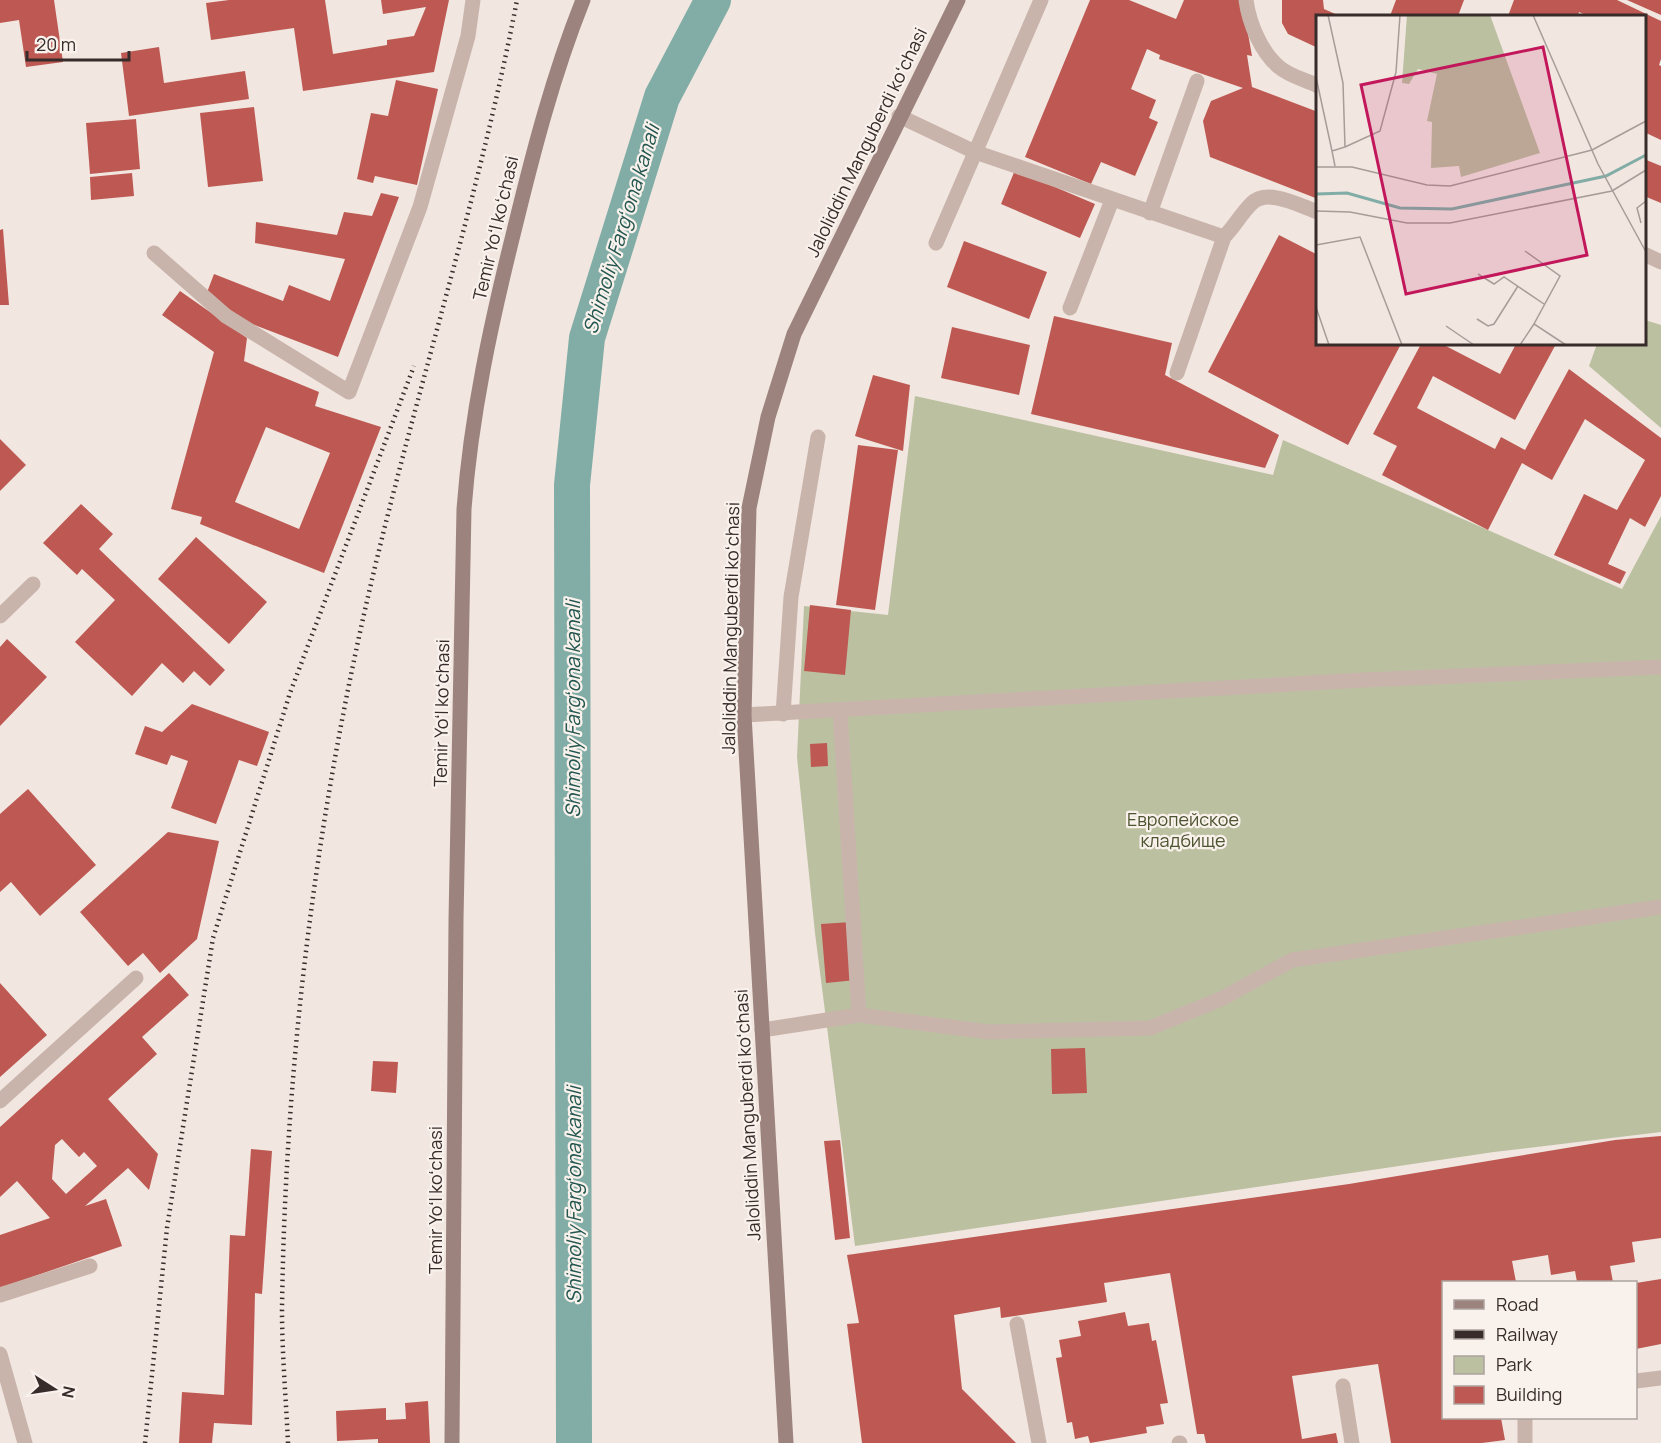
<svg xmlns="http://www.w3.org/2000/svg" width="1661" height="1443" font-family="Manrope,sans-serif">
	<rect width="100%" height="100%" fill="#f1e6e0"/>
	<path fill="#bbc0a0" d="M1645,320L1661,325V428L1589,366L1597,344H1644Z
		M915,396L1273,475L1283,440L1622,589L1661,516V1132L1494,1152L855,1246L815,933L797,757L804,606L888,615Z"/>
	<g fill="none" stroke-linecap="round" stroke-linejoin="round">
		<path stroke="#81ada6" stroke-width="36" d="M574,1443L572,485L587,338L662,97L713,0"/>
	</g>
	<path fill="#bd5952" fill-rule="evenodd" d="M0,0H54L63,62L26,67L19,20L0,23Z
		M229,0H325L333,54L387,45V40L414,36L426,7L383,14L381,0H449L434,72L303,91L294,28L211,40L206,3Z
		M1090,0H1129L1176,19L1184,0H1242L1252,56L1247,55L1252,87L1318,112V199L1210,157L1203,121L1211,101L1243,88L1159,59L1160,55L1147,49L1131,89L1156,100L1149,118L1158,122L1135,176L1101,162L1091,184L1025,157Z
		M1282,0H1323L1324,9L1340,16H1318V48L1288,34L1282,23Z
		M1396,0H1464L1458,16H1390Z
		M1514,0H1617L1661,21V59L1659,65L1661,66V140L1644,132V16H1588L1579,12L1578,16H1508Z
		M1627,0H1661V15Z
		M159,47L164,83L245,71L249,99L129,116L121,53Z
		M396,80L438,89L417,185L375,176L373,183L357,179L371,113L388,116Z
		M254,107L263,181L208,187L200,113Z
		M136,119L140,169L90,174L86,123Z
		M1644,159L1661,166V203L1644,196Z
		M1015,170L1095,204L1080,238L1001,204Z
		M132,173L134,196L91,200L90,177Z
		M381,193L399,197L338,357L229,315L206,295L214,274L283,301L289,285L330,301L345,259L255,243L256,222L337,235L344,212L372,216Z
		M3,229L9,305H0V230Z
		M1279,235L1318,255V344H1401L1348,445L1208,372Z
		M964,241L1047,272L1029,319L947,287Z
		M180,291L247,338L244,361L319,392L315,406L381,427L324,573L200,524L202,517L171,509L214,352L162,315ZM266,427L330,453L299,529L235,502Z
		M1054,316L1172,343L1165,375L1279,435L1265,468L1031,414Z
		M952,327L1030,345L1019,395L941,378Z
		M1421,344H1442L1500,374L1516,344H1556L1515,420L1433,376L1417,408L1495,449L1501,437L1525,450L1569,369L1661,438V496L1645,527L1630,518L1608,564L1626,572L1620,584L1554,555L1584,494L1617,510L1645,460L1585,419L1552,480L1522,463L1488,530L1382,475L1397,446L1373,434Z
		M873,375L910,385L903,451L855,436Z
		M0,439L26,465L0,491Z
		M858,445L898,450L875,610L836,605Z
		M81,504L113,534L99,549L225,670L210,686L194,671L183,683L162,663L132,696L75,642L115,600L82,569L77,575L43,543Z
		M196,537L267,602L229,644L158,579Z
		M810,605L851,610L845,675L804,671Z
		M7,639L47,677L0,726V647Z
		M192,704L269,732L257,766L239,760L216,824L171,808L188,761L171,755L167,765L135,754L145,726L162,732Z
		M827,743L828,766L811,767L810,744Z
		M28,789L96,865L40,916L11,882L0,892V814Z
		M168,832L219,841L197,939L160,973L143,953L128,966L80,912Z
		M851,922L856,980L826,983L821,924Z
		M169,973L189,995L142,1037L157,1054L108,1099L158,1154L149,1190L128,1168L85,1206L106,1199L122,1246L0,1288V1235L50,1218L17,1181L0,1197V1127ZM62,1139L79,1157L84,1152L97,1166L66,1194L52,1179L55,1145Z
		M0,983L47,1035L0,1077Z
		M1085,1048L1087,1093L1052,1094L1051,1049Z
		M373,1061L398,1062L396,1093L371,1091Z
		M1661,1136V1238L1632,1242L1635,1262L1610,1266L1613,1282H1577L1575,1271L1551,1275L1548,1255L1512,1261L1516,1282H1444V1418H1501L1505,1440L1482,1443H1391L1378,1364L1292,1376L1302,1439L1336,1433L1338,1443H1206L1204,1434H1197L1170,1273L1104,1283L1107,1302L1001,1318L1000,1307L954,1315L962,1389L1016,1443H862L847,1324L859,1323L847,1255L1349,1184L1615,1140Z
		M840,1140L850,1238L835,1240L824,1141Z
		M251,1149L272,1151L262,1294L255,1293L252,1425L214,1423L212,1443H179L182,1392L224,1395L230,1235L245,1236Z
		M1661,1279V1344L1636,1349V1283Z
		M1125,1312L1128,1326L1149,1323L1152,1341L1156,1340L1168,1403L1160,1404L1164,1424L1146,1427L1147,1433L1090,1443L1088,1436L1075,1439L1072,1422L1067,1423L1056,1358L1062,1357L1059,1340L1081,1336L1078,1321Z
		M428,1401L430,1443H378V1439L337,1441L336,1411L386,1408V1420L406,1419L405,1403Z"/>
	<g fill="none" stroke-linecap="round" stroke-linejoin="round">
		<path stroke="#c9b4ac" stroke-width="15" d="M899,116L975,152L1224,237C1234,227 1241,214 1251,204C1267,187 1300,206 1318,212
			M1150,213L1197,81
			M936,243L1041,0
			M154,253L226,316L349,392L420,207L468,36L473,0
			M1070,308L1112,200
			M1177,373L1224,237
			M840,711L859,1015
			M783,714L791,597L818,437
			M744,715L1364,680L1661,667
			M762,1030L859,1015L989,1032L1150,1028L1221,999L1292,960L1661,907
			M0,1295L90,1266
			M1017,1324L1039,1443
			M0,1354L25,1443
			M1636,1381L1661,1378
			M1343,1386L1352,1443
			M1179,1443H1180
			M1525,1443V1418"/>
		<path stroke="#c9b4ac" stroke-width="15" d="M1246,0C1249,23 1261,52 1279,67C1289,76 1306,80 1318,86
			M1644,254L1661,262
			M0,616L33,584
			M0,1101L136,978"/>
		<path stroke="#9d837e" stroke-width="15" d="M452,1443L456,920L464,509C471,415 491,323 514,231C533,153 553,75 583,0
			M786,1443L744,715L749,508L768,417L794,334L958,0"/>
		<path stroke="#382c2b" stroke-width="4.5" stroke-dasharray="1.5 4.5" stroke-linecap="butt" d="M145,1443L167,1228L213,938L290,693L414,366
			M288,1443C286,1399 282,1354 282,1310C285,1072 314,833 367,601C413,400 478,203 517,0"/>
	</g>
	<g text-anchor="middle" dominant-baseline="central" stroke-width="4.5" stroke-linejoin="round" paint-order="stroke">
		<g font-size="18" fill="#382c2b" stroke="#f9f1ec">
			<text transform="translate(866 142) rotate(-64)">Jaloliddin Manguberdi koʻchasi</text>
			<text transform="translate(495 228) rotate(-77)">Temir Yoʻl koʻchasi</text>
			<text transform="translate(730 628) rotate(-89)">Jaloliddin Manguberdi koʻchasi</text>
			<text transform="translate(441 713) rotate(-89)">Temir Yoʻl koʻchasi</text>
			<text transform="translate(747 1115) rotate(-93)">Jaloliddin Manguberdi koʻchasi</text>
			<text transform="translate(435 1200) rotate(-90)">Temir Yoʻl koʻchasi</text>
		</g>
		<g font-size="18" fill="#4d5430" stroke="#f9f1ec">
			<text x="1183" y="819">Европейское<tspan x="1183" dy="21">кладбище</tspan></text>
		</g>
		<g font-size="20" font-style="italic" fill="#235650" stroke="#f9f1ec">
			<text transform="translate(621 229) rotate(-73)">Shimoliy Fargʻona kanali</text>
			<text transform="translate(572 709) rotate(-90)">Shimoliy Fargʻona kanali</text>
			<text transform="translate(573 1195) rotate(-90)">Shimoliy Fargʻona kanali</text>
		</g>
	</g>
	<g transform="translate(1316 15)">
		<rect width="330" height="330" fill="#f1e6e0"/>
		<path d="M91,0H174L224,138L145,162L143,151L115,153L116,107L111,106L121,59L102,54L93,69L86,68Z" fill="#bbc0a0"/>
		<path fill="none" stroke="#81ada6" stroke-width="3" d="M0,179L31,178L84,193L136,194L290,161L330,140"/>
		<path fill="none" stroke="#a79c98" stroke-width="1.5" d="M12,0L27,68L29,132L16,136L19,151M217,0L282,149L330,237M0,62L16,136M29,132L64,116L80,57L84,0M0,152H36L111,170L134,171L276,135L330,106M0,196L34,197L91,208H134L296,176L330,155M325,208L321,193L330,186M0,230L44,222L86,330M209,236L244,261L218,309L250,330M162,259L178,269L188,262L228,289M0,292L13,330M161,304L172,311L178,309L202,271M130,311L158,330M204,330L218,309"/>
		<path fill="#c2185b" fill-opacity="0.15" stroke="#c2185b" stroke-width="3" d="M227,32L271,240L90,279L45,70Z"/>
		<rect width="330" height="330" fill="none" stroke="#382c2b" stroke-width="3"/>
	</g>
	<rect x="1442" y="1281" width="195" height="138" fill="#f9f1ec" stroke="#aca29f" stroke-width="1.5"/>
	<rect x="1454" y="1300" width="30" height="9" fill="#9d837e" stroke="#aca29f" stroke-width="1.5"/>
	<text x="1496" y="1311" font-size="18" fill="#382c2b">Road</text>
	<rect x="1454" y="1330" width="30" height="9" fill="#382c2b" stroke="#aca29f" stroke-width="1.5"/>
	<text x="1496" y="1341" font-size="18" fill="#382c2b">Railway</text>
	<rect x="1454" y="1356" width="30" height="18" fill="#bbc0a0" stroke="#aca29f" stroke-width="1.5"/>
	<text x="1496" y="1371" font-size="18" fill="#382c2b">Park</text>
	<rect x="1454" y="1386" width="30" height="18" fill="#bd5952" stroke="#aca29f" stroke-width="1.5"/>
	<text x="1496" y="1401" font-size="18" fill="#382c2b">Building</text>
	<g transform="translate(54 1389) rotate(102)" stroke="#f9f1ec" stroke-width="4.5" paint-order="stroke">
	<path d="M0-4.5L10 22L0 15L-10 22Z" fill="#382c2b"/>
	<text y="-9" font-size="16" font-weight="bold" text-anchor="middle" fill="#382c2b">N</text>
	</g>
	<path d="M27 51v9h102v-9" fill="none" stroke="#382c2b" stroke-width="3"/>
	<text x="36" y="51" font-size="18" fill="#382c2b" stroke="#f9f1ec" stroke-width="4.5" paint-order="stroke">20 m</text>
</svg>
